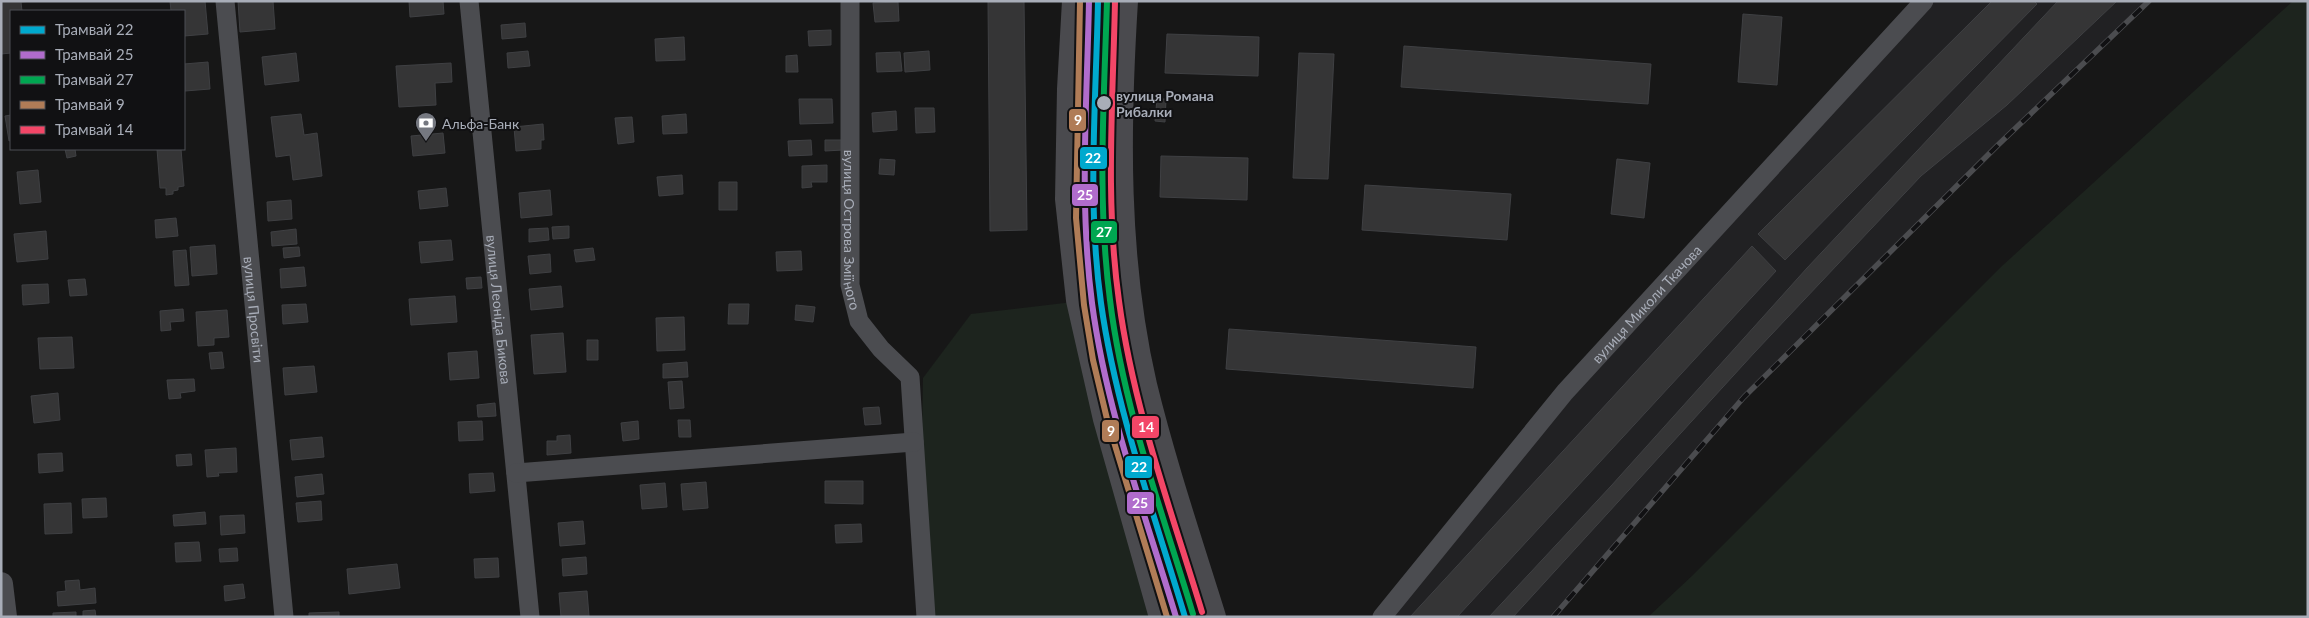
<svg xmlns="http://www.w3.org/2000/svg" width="2309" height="618" font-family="Lato,sans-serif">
	<rect width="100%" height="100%" fill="#171717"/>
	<path fill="#212123" d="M1924,1H2149L1744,397L1549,617H1378Z"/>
	<path fill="#1d241e" d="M2293,1H2308V617H1648L1693,575L2002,266Z
		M1073,302L1155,617H934L922,440L923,378L971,314Z"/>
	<path fill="#353536" stroke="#3f4043" d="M1,1H33L21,2L22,11H11V53L1,54Z
		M170,1H205L208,34L184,36V11H171Z
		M238,1H273L275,29L240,32Z
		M409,1H443L444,14L410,17Z
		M988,1H1024L1027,230L990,231Z
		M1992,1H2034L2037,4L1785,260L1758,234Z
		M2058,1H2117L2007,105L1921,176L1754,353L1513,617H1489L1611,486L1807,268Z
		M898,2L899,21L875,22L873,3Z
		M1743,14L1782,17L1777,85L1738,82Z
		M525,23L526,37L502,39L501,25Z
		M831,30V45L809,46L808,31Z
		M1167,34L1259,37L1258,76L1165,73Z
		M684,37L685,60L656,61L655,39Z
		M1404,46L1651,64L1648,104L1401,87Z
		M528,51L530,66L508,68L507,53Z
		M929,51L930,70L905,72L904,53Z
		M900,52L902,71L877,72L876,53Z
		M296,53L299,81L265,85L262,57Z
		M1299,53L1334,54L1328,179L1293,178Z
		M797,55L798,72H786V56Z
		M208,62L210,89L185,91L184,64Z
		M451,63L452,82L435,83L436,105L399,107L396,66Z
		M799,99H832L833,123L800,124Z
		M1157,99H1166L1165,122L1155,121Z
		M915,108H934L935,132L916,133Z
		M896,111L897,130L873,132L872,113Z
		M301,114L304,135L317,133L322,176L293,180L290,155L276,157L271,117Z
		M686,114L687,133L663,134L662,116Z
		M11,115V140L9,141L5,116Z
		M632,117L634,142L618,144L615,118Z
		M543,124L544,140H541V149L516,151L514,127Z
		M443,133L445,153L413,156L411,136Z
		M811,140L812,155L789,156L788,141Z
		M825,140H842L843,150L825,151Z
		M65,149H75L76,156L67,158Z
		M157,149H181L184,186L178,187V190L173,191V194L166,195V188H160Z
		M1161,156L1248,158L1247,200L1160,197Z
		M880,159L895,160L894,175L879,174Z
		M1617,159L1650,163L1644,218L1611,214Z
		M827,165V182H811L812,187L802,188V166Z
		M38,170L41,202L20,204L17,172Z
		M682,175L683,194L659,196L657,177Z
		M719,182H737V210H719Z
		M1365,185L1511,194L1507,240L1362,230Z
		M446,188L448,206L420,209L418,191Z
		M550,190L552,215L521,218L519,193Z
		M291,200L292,219L268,221L267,202Z
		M176,218L178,236L156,238L155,220Z
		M569,226V238L553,239L552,227Z
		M548,228L549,240L529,242V229Z
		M296,229L297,244L272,246L271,232Z
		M46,231L48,259L17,262L14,234Z
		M451,240L453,260L421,263L419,242Z
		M215,245L217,274L192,276L190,247Z
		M1752,246L1776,271L1457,617H1410Z
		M299,247L300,256L284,258L283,248Z
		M593,248L595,260L576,262L574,250Z
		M186,250L189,285L175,286L173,251Z
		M801,251L802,270L777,271L776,252Z
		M550,254L551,272L530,274L528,256Z
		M304,267L306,286L281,288L280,269Z
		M481,277L482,288L467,289L466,278Z
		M85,279L87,295L70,296L68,280Z
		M48,284L49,303L23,305L22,285Z
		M561,286L563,307L531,310L529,289Z
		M455,296L457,322L411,325L409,299Z
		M306,304L308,322L283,324L282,305Z
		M729,304H749L748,324H728Z
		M796,305L815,307L813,322L795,320Z
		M183,309L184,321L170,322L171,330L161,331L160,311Z
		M227,310L229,337L214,338V345L198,346L196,312Z
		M684,317L685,350L657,351L656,318Z
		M1229,329L1476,347L1473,388L1226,369Z
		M563,333L566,372L534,374L531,335Z
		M72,337L74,368L40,369L38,338Z
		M587,340H598V360H587Z
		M477,351L479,378L450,380L448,353Z
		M222,352L224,368L211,369L209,353Z
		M687,362L688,377L663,378V364Z
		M314,366L317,392L285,395L283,368Z
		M194,379L195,391L180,393L181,398L169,399L167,380Z
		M682,381L684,408L670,409L668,382Z
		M58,393L60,420L34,423L31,396Z
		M495,403L496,416L478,417L477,405Z
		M879,407L881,424L865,425L863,408Z
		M678,420H690L691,437H679Z
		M482,421L483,440L459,441L458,422Z
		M638,421L639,439L623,441L621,423Z
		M570,435L571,453L547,455V441H557V436Z
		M322,437L324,457L292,460L290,440Z
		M236,448L237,472L218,473L219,476L207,477L205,450Z
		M62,453L63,471L39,473L38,454Z
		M191,454L192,465L177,466L176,455Z
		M493,473L495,491L470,493L469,474Z
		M322,474L324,494L297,497L295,477Z
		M825,481H863V504L825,503Z
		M706,482L708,508L683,510L681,484Z
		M665,483L667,507L642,509L640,485Z
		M106,498L107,517L83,518L82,499Z
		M321,501L322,520L298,522L296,503Z
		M71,503L72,533L45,534L44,504Z
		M205,512L206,524L174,526L173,515Z
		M244,515L245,533L221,535L220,516Z
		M583,521L585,544L560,546L558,523Z
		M861,524L862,542L836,543L835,525Z
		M199,542L201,561L176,562L175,543Z
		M237,548L238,561L220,562L219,549Z
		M586,557L587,574L563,576L562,559Z
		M498,558L499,577L475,578L474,559Z
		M397,564L400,588L349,594L347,569Z
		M79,580L80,590L95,588L96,603L58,606L57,592L66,591L65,581Z
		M243,584L245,598L225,601L224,586Z
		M587,591L589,616L561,617L559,593Z
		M95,610L96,617H83V611Z
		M76,612V617H53V613Z
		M339,612V617H309V613Z"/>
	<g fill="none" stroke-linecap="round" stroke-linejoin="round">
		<g stroke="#4b4c50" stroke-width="19">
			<path id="s1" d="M225,1L284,617"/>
			<path id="s2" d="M469,1L530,617"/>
			<path id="s3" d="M850,1V285L859,321L881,349L910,377L926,617"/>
			<path d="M516,473L914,442"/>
			<path id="s4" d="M1382,617L1565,392L1924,1"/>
		</g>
		<path stroke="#4b4c50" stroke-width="24" d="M1,584L5,617"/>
		<path stroke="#4a4a4e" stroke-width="26" d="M1075,1L1070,89L1068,199L1079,300L1106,419L1162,617
			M1125,1C1117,129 1115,259 1144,385C1163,463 1189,540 1213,617"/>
		<g stroke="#4b4c4f" stroke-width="5.5">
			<path id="rail" d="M1553,617L1744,397L1999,144L2149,1"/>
		</g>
		<use href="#rail" stroke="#111113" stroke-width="4" stroke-dasharray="11" stroke-linecap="butt"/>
		<g stroke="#111113" stroke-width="10">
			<path id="tram-1" d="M1098,1C1096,102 1087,203 1101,303C1116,410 1154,513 1185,617"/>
		</g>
		<g stroke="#111113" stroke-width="10">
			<path id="tram-2" d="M1089,1C1087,102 1079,203 1092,303C1106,410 1145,514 1176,617"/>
		</g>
		<g stroke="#111113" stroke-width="10">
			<path id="tram-3" d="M1107,1C1104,101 1097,201 1110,300C1123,407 1162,511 1193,614"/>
		</g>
		<g stroke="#111113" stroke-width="10">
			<path id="tram-4" d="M1080,1L1076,218L1084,305L1093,360L1107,419L1167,617"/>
		</g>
		<g stroke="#111113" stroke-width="10">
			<path id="tram-5" d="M1115,1C1113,101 1105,202 1119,301C1133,407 1171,510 1202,612"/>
		</g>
		<use href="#tram-1" stroke="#00a9ce" stroke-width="6"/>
		<use href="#tram-2" stroke="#b06ccc" stroke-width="6"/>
		<use href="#tram-3" stroke="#00a651" stroke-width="6"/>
		<use href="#tram-4" stroke="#b07c57" stroke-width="6"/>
		<use href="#tram-5" stroke="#f34667" stroke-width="6"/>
	</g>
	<defs>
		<g id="bank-pin" transform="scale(1.125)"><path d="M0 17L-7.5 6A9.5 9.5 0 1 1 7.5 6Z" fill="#757880" stroke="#111113"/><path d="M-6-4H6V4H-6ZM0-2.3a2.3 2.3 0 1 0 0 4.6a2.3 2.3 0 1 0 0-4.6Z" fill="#fff"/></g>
	</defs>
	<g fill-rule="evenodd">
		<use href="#bank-pin" x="426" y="123"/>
	</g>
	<circle fill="#a8adb8" stroke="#111113" stroke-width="2" cx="1104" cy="103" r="8"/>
	<g text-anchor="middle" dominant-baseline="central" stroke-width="4" stroke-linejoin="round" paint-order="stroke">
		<g font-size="14" font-weight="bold" fill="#a8adb8" stroke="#111113" text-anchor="start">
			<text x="1116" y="95">вулиця Романа<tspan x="1116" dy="16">Рибалки</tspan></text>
		</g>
		<g font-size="14" fill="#a8adb8" stroke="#111113" text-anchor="start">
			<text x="442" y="123">Альфа-Банк</text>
		</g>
		<g font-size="14" fill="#a8adb8" stroke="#111113">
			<text stroke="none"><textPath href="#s3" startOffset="229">вулиця Острова Зміїного</textPath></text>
			<text stroke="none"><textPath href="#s4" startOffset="410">вулиця Миколи Ткачова</textPath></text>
			<text stroke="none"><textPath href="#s1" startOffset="310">вулиця Просвіти</textPath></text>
			<text stroke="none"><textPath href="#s2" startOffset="310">вулиця Леоніда Бикова</textPath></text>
		</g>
	</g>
	<g stroke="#111113" stroke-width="2">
		<rect x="1068" y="108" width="19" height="24" rx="5" fill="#b07c57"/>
		<rect x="1079" y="146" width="29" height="24" rx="5" fill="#00a9ce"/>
		<rect x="1071" y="183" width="28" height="24" rx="5" fill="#b06ccc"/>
		<rect x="1090" y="220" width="28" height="24" rx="5" fill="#00a651"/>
		<rect x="1131" y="415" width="29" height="24" rx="5" fill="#f34667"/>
		<rect x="1101" y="419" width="19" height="24" rx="5" fill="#b07c57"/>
		<rect x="1124" y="455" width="29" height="24" rx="5" fill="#00a9ce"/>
		<rect x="1126" y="491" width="29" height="24" rx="5" fill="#b06ccc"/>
	</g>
	<g font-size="14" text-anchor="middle" font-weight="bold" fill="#fff">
		<text x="1078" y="125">9</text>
		<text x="1093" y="163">22</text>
		<text x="1085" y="200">25</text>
		<text x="1104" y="237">27</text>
		<text x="1146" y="432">14</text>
		<text x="1111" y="436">9</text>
		<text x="1139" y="472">22</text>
		<text x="1140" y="508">25</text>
	</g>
	<rect width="2309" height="618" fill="none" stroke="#a8adb8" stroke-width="5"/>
	<rect x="10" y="10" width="175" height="140" fill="#111113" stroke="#4d4f55"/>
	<rect x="20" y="26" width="25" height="8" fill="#00a9ce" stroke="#4d4f55"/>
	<text x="55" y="35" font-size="15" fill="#a8adb8">Трамвай 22</text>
	<rect x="20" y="51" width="25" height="8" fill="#b06ccc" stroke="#4d4f55"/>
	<text x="55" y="60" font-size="15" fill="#a8adb8">Трамвай 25</text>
	<rect x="20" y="76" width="25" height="8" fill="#00a651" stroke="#4d4f55"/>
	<text x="55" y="85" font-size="15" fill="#a8adb8">Трамвай 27</text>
	<rect x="20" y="101" width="25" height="8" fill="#b07c57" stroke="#4d4f55"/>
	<text x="55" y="110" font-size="15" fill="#a8adb8">Трамвай 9</text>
	<rect x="20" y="126" width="25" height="8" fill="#f34667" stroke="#4d4f55"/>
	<text x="55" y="135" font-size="15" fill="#a8adb8">Трамвай 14</text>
</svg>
